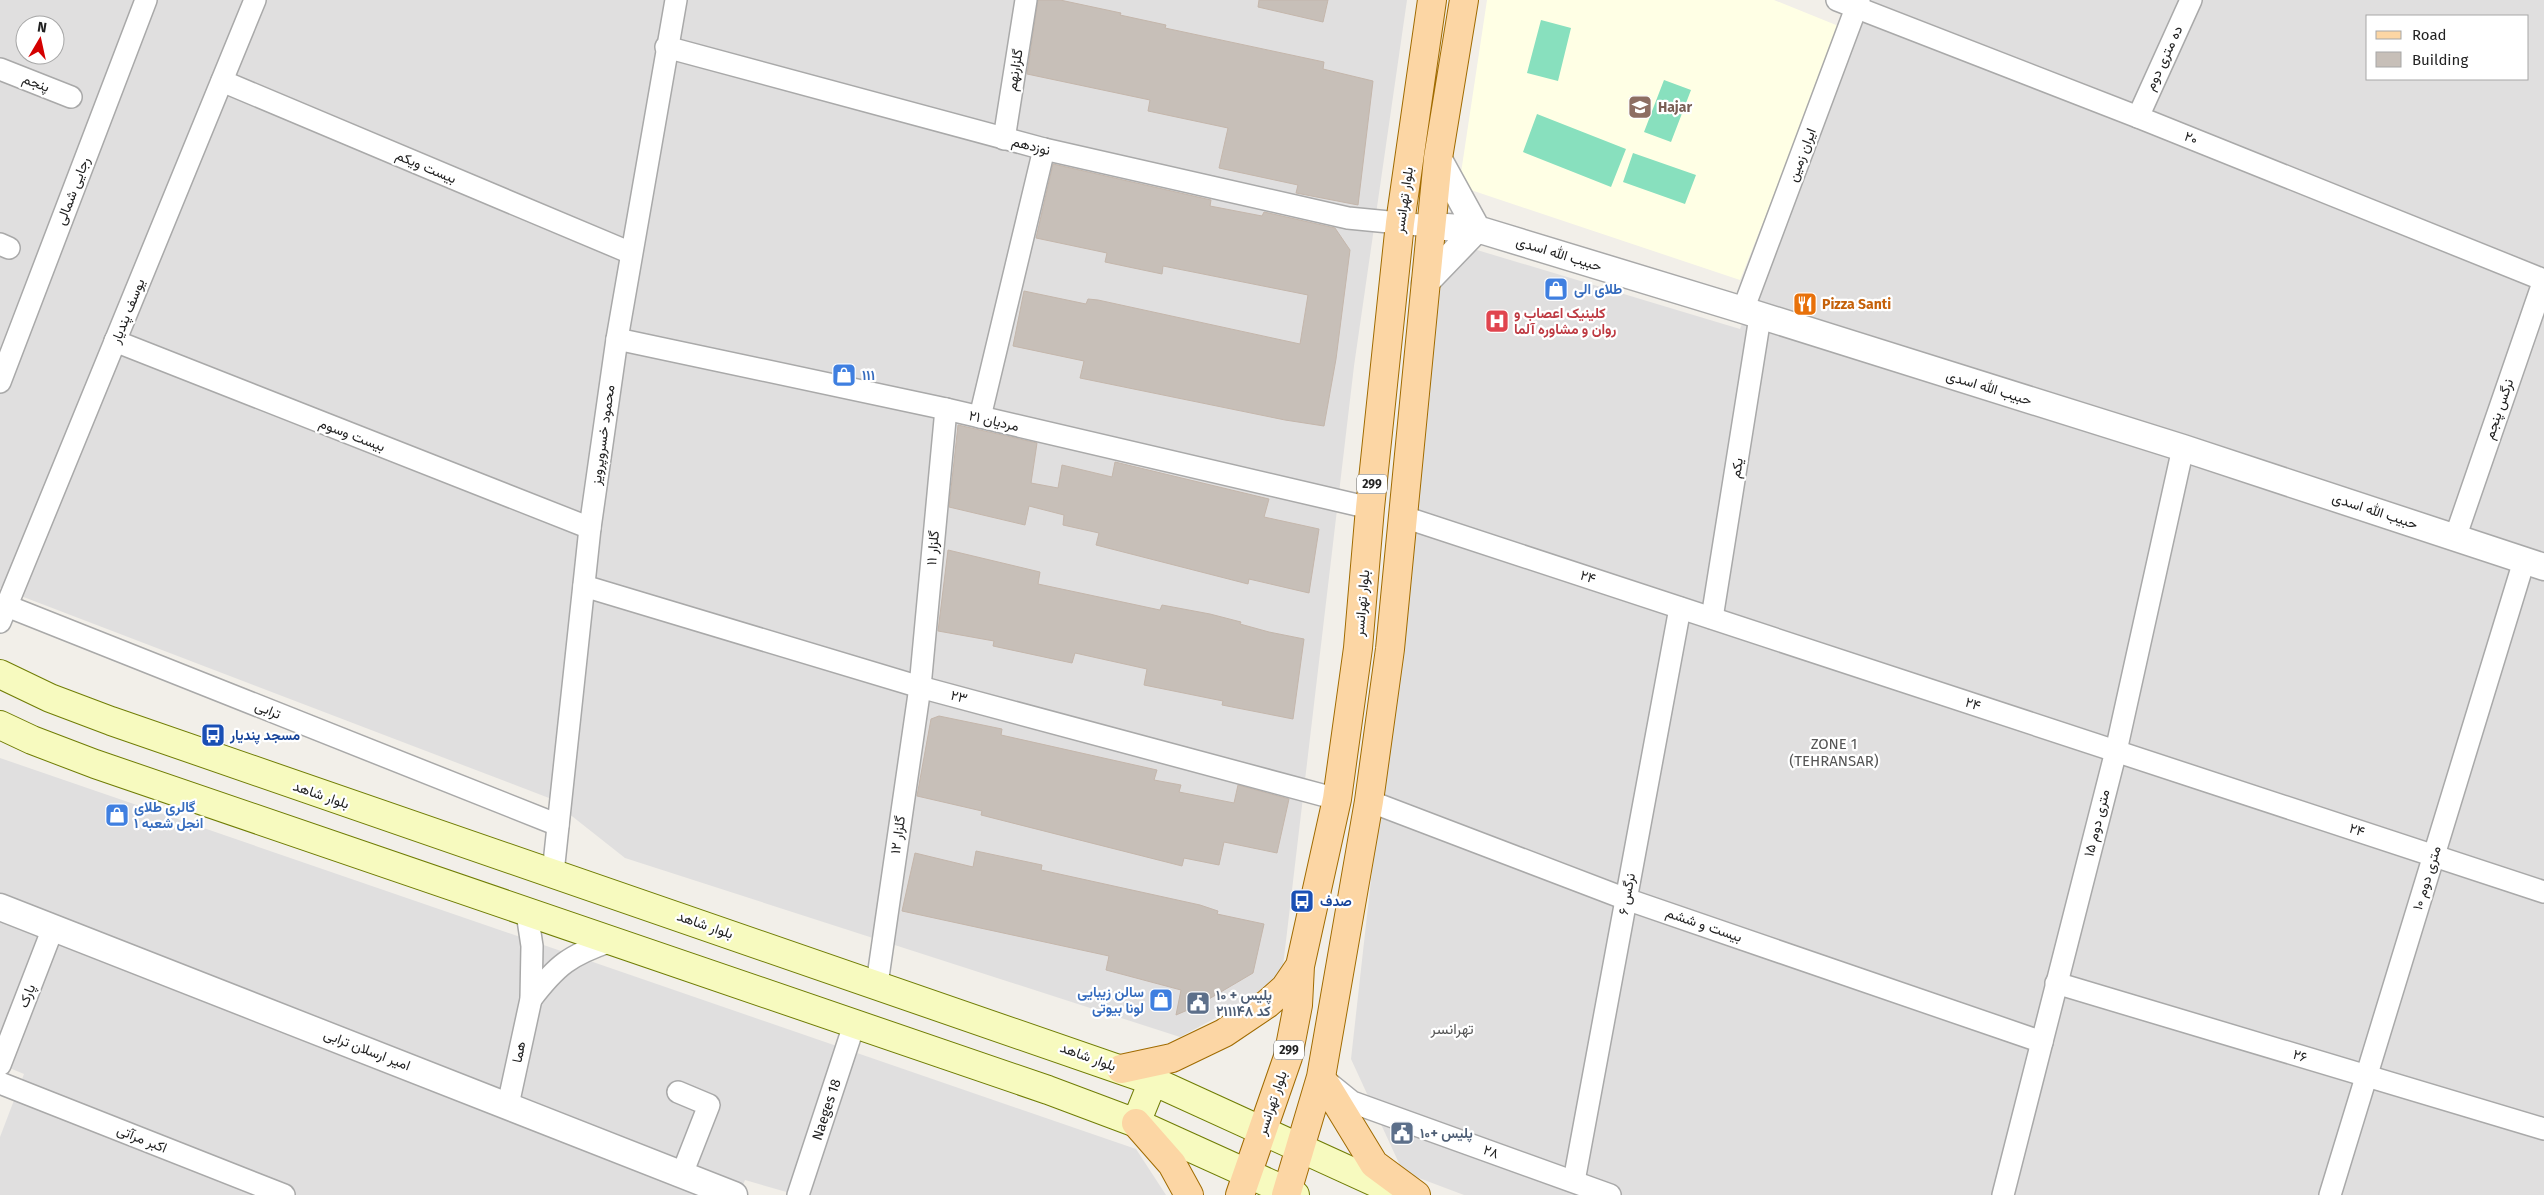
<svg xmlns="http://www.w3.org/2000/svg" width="2544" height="1195" font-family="'Fira Sans',Vazirmatn,sans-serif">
	<rect width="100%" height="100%" fill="#f2efe9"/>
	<path fill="#e0dfdf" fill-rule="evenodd" d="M0,0H1407L1354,366L1281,983L1180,1037L625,858L549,798L0,588ZM25,25H55V55H25Z
		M1868,0H2544V1195H1464L1403,1172L1351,1059L1439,270L1467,247L1740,329L1856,36ZM2368,16H2528V79H2368Z
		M0,758L1136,1149L1166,1195H797L745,1180L739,1195H0V1137L24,1074L0,1064Z"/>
	<path fill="#ffffe5" d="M1487,0H1774L1841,27L1740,280L1459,186Z"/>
	<path fill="#88e0be" d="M1541,20L1571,28L1558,81L1527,73Z
		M1664,80L1691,90L1671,142L1644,132Z
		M1537,114L1626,149L1611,187L1523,152Z
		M1633,153L1696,175L1685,204L1623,182Z"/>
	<path fill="#c7bfb8" stroke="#c4b6ab" d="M1038,0H1060L1121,13L1120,15L1166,25L1165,28L1324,62L1323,69L1373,81L1358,205L1296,193L1298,185L1219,168L1228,128L1148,111L1150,100L1027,74Z
		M1259,0H1328L1323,22L1258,7Z
		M1053,164L1211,200L1210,206L1262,216L1264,212L1335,228L1350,250L1336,359L1324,426L1285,420L1080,378L1084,361L1013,346L1024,291L1086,304L1088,299L1098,300L1300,344L1308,295L1163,266L1162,274L1105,262L1107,253L1036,238Z
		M958,425L1037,443L1031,483L1058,488L1062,465L1112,477L1115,462L1269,499L1264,517L1319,529L1309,593L1249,579L1248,584L1096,545L1099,533L1063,525L1064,515L1029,506L1025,525L949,507Z
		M948,550L1040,572L1038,584L1160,610L1162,605L1210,614L1241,622L1240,624L1269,632L1304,639L1293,719L1222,705L1223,701L1144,685L1147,669L1075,653L1072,663L993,646L994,641L938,631Z
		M939,716L1002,729L1001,735L1157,770L1154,780L1181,785L1179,792L1234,803L1238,785L1289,799L1277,853L1224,842L1219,865L1184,858L1182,866L981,815L982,811L917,796L931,719Z
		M976,851L1042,865L1041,870L1200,905L1218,911L1217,914L1264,924L1253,973L1197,1006L1176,1015L1181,990L1106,970L1109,956L902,911L915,853L973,867Z"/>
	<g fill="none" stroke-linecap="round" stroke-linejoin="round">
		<g stroke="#a9a9a9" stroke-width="24">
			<g id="minor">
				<path d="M1837,0L2138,117L2544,280"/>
				<path d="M666,47L1044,149L1348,218L1430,226"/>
				<path d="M0,69L71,97"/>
				<path d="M222,81L631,253"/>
				<path d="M2138,117L2191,0"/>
				<path d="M1004,139L1026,0"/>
				<path d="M0,244L9,248"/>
				<path d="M1743,310L1859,0"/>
				<path d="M617,339L946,409L1370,508"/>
				<path d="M115,341L590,528"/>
				<path d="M0,382L146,0"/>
				<path d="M980,417L1044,149"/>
				<path d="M1401,516L2544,892"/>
				<path d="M2455,538L2544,280"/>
				<path d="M584,586L920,687L1337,799"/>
				<path d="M7,606L558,825"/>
				<path d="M1712,618L1760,317"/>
				<path d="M0,622L255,0"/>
				<path d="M1369,801L1626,899L2042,1042"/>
				<path d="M553,873L590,528L617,339L676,0"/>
				<path d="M2056,983L2544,1129"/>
				<path d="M877,984L920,687L946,409"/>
				<path d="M531,999C557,965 570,955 611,941"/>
				<path d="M0,1065L53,928"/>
				<path d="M0,1083L284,1195"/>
				<path d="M1331,1085L1352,1102L1610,1195"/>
				<path d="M678,1092L709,1105L682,1174"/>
				<path d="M508,1105L531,999L532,946L527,913"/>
				<path d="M1574,1181L1680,608"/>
				<path id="s1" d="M798,1195L854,1025"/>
				<path d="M2003,1195L2116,751L2183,448"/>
				<path d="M2330,1195L2524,561"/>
			</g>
		</g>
		<g stroke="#a9a9a9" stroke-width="29">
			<path id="tertiary" d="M1430,226L1477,229L1743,310L2183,448L2544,567
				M1425,283L1477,229L1438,158
				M0,907L734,1195"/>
		</g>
		<g stroke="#707d05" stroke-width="30">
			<path id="secondary" d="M0,674L50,698L111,721L1153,1081L1403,1195
				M0,725L32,740L95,764L1048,1090L1136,1123L1295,1195
				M1136,1123L1153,1081"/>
		</g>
		<g stroke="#a06b00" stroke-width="30">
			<path id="primary" d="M1121,1069L1172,1058L1224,1033L1267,1004L1285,988L1300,966
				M1321,1077L1374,1164L1416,1195
				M1136,1123L1172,1164L1189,1195
				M1240,1195L1288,1057L1298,1005L1300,966L1337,799L1358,648L1370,508L1400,223L1432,0
				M1286,1195L1321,1077L1369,801L1390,649L1438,158L1464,0"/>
		</g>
		<use href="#minor" stroke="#fff" stroke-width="21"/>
		<use href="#tertiary" stroke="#fff" stroke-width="26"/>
		<use href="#secondary" stroke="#f7fabf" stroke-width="28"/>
		<use href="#primary" stroke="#fcd6a4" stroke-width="28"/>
	</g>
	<defs>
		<g id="school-square" transform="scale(1.25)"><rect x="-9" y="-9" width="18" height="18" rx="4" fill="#8d6e63" stroke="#fff"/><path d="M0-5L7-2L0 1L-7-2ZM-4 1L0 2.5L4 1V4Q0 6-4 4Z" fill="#fff"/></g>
		<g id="shop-square" transform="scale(1.25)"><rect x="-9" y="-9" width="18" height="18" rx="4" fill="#3f7fe0" stroke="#fff"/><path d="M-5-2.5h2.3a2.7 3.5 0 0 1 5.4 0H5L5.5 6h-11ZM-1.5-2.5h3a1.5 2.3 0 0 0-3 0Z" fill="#fff"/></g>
		<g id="restaurant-square" transform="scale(1.25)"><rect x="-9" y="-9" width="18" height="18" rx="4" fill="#e8710a" stroke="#fff"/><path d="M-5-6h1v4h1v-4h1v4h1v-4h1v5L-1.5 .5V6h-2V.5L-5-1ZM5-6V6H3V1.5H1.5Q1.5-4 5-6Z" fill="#fff"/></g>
		<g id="hospital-square" transform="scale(1.25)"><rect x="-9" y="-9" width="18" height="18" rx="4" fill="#e0444e" stroke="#fff"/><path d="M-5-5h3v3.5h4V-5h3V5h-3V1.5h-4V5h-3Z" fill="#fff"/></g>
		<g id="bus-square" transform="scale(1.25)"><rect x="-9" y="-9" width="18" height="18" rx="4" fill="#1a4fb4" stroke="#fff"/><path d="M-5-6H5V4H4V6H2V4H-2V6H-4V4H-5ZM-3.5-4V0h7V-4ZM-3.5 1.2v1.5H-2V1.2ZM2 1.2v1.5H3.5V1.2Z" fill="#fff"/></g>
		<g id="civic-square" transform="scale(1.25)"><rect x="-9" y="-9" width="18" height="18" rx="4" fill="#5c6f8a" stroke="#fff"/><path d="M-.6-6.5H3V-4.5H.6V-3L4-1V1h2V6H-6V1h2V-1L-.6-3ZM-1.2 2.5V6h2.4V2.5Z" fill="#fff"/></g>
	</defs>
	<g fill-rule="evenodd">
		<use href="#school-square" x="1640" y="107"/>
		<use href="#shop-square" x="1556" y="289"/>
		<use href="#restaurant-square" x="1805" y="304"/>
		<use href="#hospital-square" x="1497" y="321"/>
		<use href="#shop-square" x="844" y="375"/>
		<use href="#bus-square" x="213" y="735"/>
		<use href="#shop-square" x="117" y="815"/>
		<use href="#bus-square" x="1302" y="901"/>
		<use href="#shop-square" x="1161" y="1000"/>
		<use href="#civic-square" x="1198" y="1003"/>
		<use href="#civic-square" x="1402" y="1133"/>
	</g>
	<g text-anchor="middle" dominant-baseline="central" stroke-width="4.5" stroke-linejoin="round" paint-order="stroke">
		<g fill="#fff" stroke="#646464" stroke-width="1">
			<rect x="1357" y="474.5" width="30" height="19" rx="4"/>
			<rect x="1274" y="1040.5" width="30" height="19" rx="4"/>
		</g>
		<g font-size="12" font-weight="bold" fill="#222">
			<text x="1372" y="484">299</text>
			<text x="1289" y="1050">299</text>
		</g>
		<g font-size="14" fill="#222" stroke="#fff">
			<text transform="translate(2164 58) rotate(-65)">ده متری دوم</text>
			<text transform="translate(1015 70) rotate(-81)">گلزارنهم</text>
			<text transform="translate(36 83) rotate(21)">پنجم</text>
			<text transform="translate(2191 138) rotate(22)">۲۰</text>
			<text transform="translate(1031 146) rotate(14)">نوزدهم</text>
			<text transform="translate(1802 155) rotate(-69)">ایران زمین</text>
			<text transform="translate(426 167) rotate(23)">بیست ویکم</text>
			<text transform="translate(73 191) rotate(-69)">رجایی شمالی</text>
			<text transform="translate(1404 200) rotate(-82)">بلوار تهرانسر</text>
			<text transform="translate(1559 254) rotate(17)">حبیب الله اسدی</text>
			<text transform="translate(128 311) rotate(-68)">یوسف پندیار</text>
			<text transform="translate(1989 388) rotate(17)">حبیب الله اسدی</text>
			<text transform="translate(2499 409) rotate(-71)">نرگس پنجم</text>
			<text transform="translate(994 421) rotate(13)">۲۱ مردیان</text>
			<text transform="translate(352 435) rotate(21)">بیست وسوم</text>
			<text transform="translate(603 435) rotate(-82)">محمود خسروپرویز</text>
			<text transform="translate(1737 468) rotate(-81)">یکم</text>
			<text transform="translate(2375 511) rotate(18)">حبیب الله اسدی</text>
			<text transform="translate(933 548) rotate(-85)">گلزار ۱۱</text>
			<text transform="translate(1588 577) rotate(18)">۲۴</text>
			<text transform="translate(1362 603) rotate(-85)">بلوار تهرانسر</text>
			<text transform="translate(959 697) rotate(15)">۲۳</text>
			<text transform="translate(1973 704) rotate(18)">۲۴</text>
			<text transform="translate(268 710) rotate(22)">ترابی</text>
			<text transform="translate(321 795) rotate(19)">بلوار شاهد</text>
			<text transform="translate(2097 823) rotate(-76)">۱۵ متری دوم</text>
			<text transform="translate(2357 830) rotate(18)">۲۴</text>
			<text transform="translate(898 835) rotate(-82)">گلزار ۱۲</text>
			<text transform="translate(2427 878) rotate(-73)">۱۰ متری دوم</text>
			<text transform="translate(1627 894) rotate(-80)">نرگس ۶</text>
			<text transform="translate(705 925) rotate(19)">بلوار شاهد</text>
			<text transform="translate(1704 925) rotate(19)">بیست و ششم</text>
			<text transform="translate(27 996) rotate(-69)">پارک</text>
			<text transform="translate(367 1050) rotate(21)">امیر ارسلان ترابی</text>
			<text transform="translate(519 1052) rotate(-78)">هما</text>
			<text transform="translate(2300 1056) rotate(17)">۲۶</text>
			<text transform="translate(1088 1057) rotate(20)">بلوار شاهد</text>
			<text transform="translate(1272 1103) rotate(-71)">بلوار تهرانسر</text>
			<text stroke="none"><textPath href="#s1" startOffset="90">Naeges 18</textPath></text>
			<text transform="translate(142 1139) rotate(22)">اکبر مرآتی</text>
			<text transform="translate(1491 1152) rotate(20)">۲۸</text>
		</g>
		<g font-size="14" font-weight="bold" fill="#785e54" stroke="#fff" text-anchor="start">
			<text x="1658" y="107">Hajar</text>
		</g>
		<g font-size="14" font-weight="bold" fill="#366cbe" stroke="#fff" text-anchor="start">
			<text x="1574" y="289">طلای الی</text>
			<text x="862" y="375">۱۱۱</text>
			<text x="134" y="807">گالری طلای<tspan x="134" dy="16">انجل شعبه ۱</tspan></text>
			<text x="1144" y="992" text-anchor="end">سالن زیبایی<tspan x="1144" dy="16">لونا بیوتی</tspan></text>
		</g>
		<g font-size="14" font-weight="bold" fill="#c56008" stroke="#fff" text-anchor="start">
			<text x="1822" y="304">Pizza Santi</text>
		</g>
		<g font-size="14" font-weight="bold" fill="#be3a42" stroke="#fff" text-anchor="start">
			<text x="1514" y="313">کلینیک اعصاب و<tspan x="1514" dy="16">روان و مشاوره آلما</tspan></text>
		</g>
		<g font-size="14" font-weight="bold" fill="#164399" stroke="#fff" text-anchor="start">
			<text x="230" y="735">مسجد پندیار</text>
			<text x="1320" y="901">صدف</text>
		</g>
		<g font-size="14" font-weight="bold" fill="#4e5e75" stroke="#fff" text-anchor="start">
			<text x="1216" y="995">پلیس + ۱۰<tspan x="1216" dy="16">کد ۲۱۱۱۴۸</tspan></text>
			<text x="1420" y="1133">پلیس +۱۰</text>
		</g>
		<g font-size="15" fill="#555" stroke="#fff">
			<text x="1834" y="744">ZONE 1<tspan x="1834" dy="17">(TEHRANSAR)</tspan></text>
			<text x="1452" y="1029">تهرانسر</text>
		</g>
	</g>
	<rect x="2366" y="15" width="162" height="65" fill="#ffffff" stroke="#a7a7a7"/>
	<rect x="2376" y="31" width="25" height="8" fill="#fcd6a4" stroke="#a7a7a7"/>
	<text x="2412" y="40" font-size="15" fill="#222222">Road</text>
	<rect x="2376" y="52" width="25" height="15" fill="#c7bfb8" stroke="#a7a7a7"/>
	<text x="2412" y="65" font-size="15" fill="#222222">Building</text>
	<g transform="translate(40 40) rotate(9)"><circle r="24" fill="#ffffff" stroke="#a7a7a7"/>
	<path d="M0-4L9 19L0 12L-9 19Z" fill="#d40000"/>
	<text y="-8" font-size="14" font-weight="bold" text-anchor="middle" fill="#222222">N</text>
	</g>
</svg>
